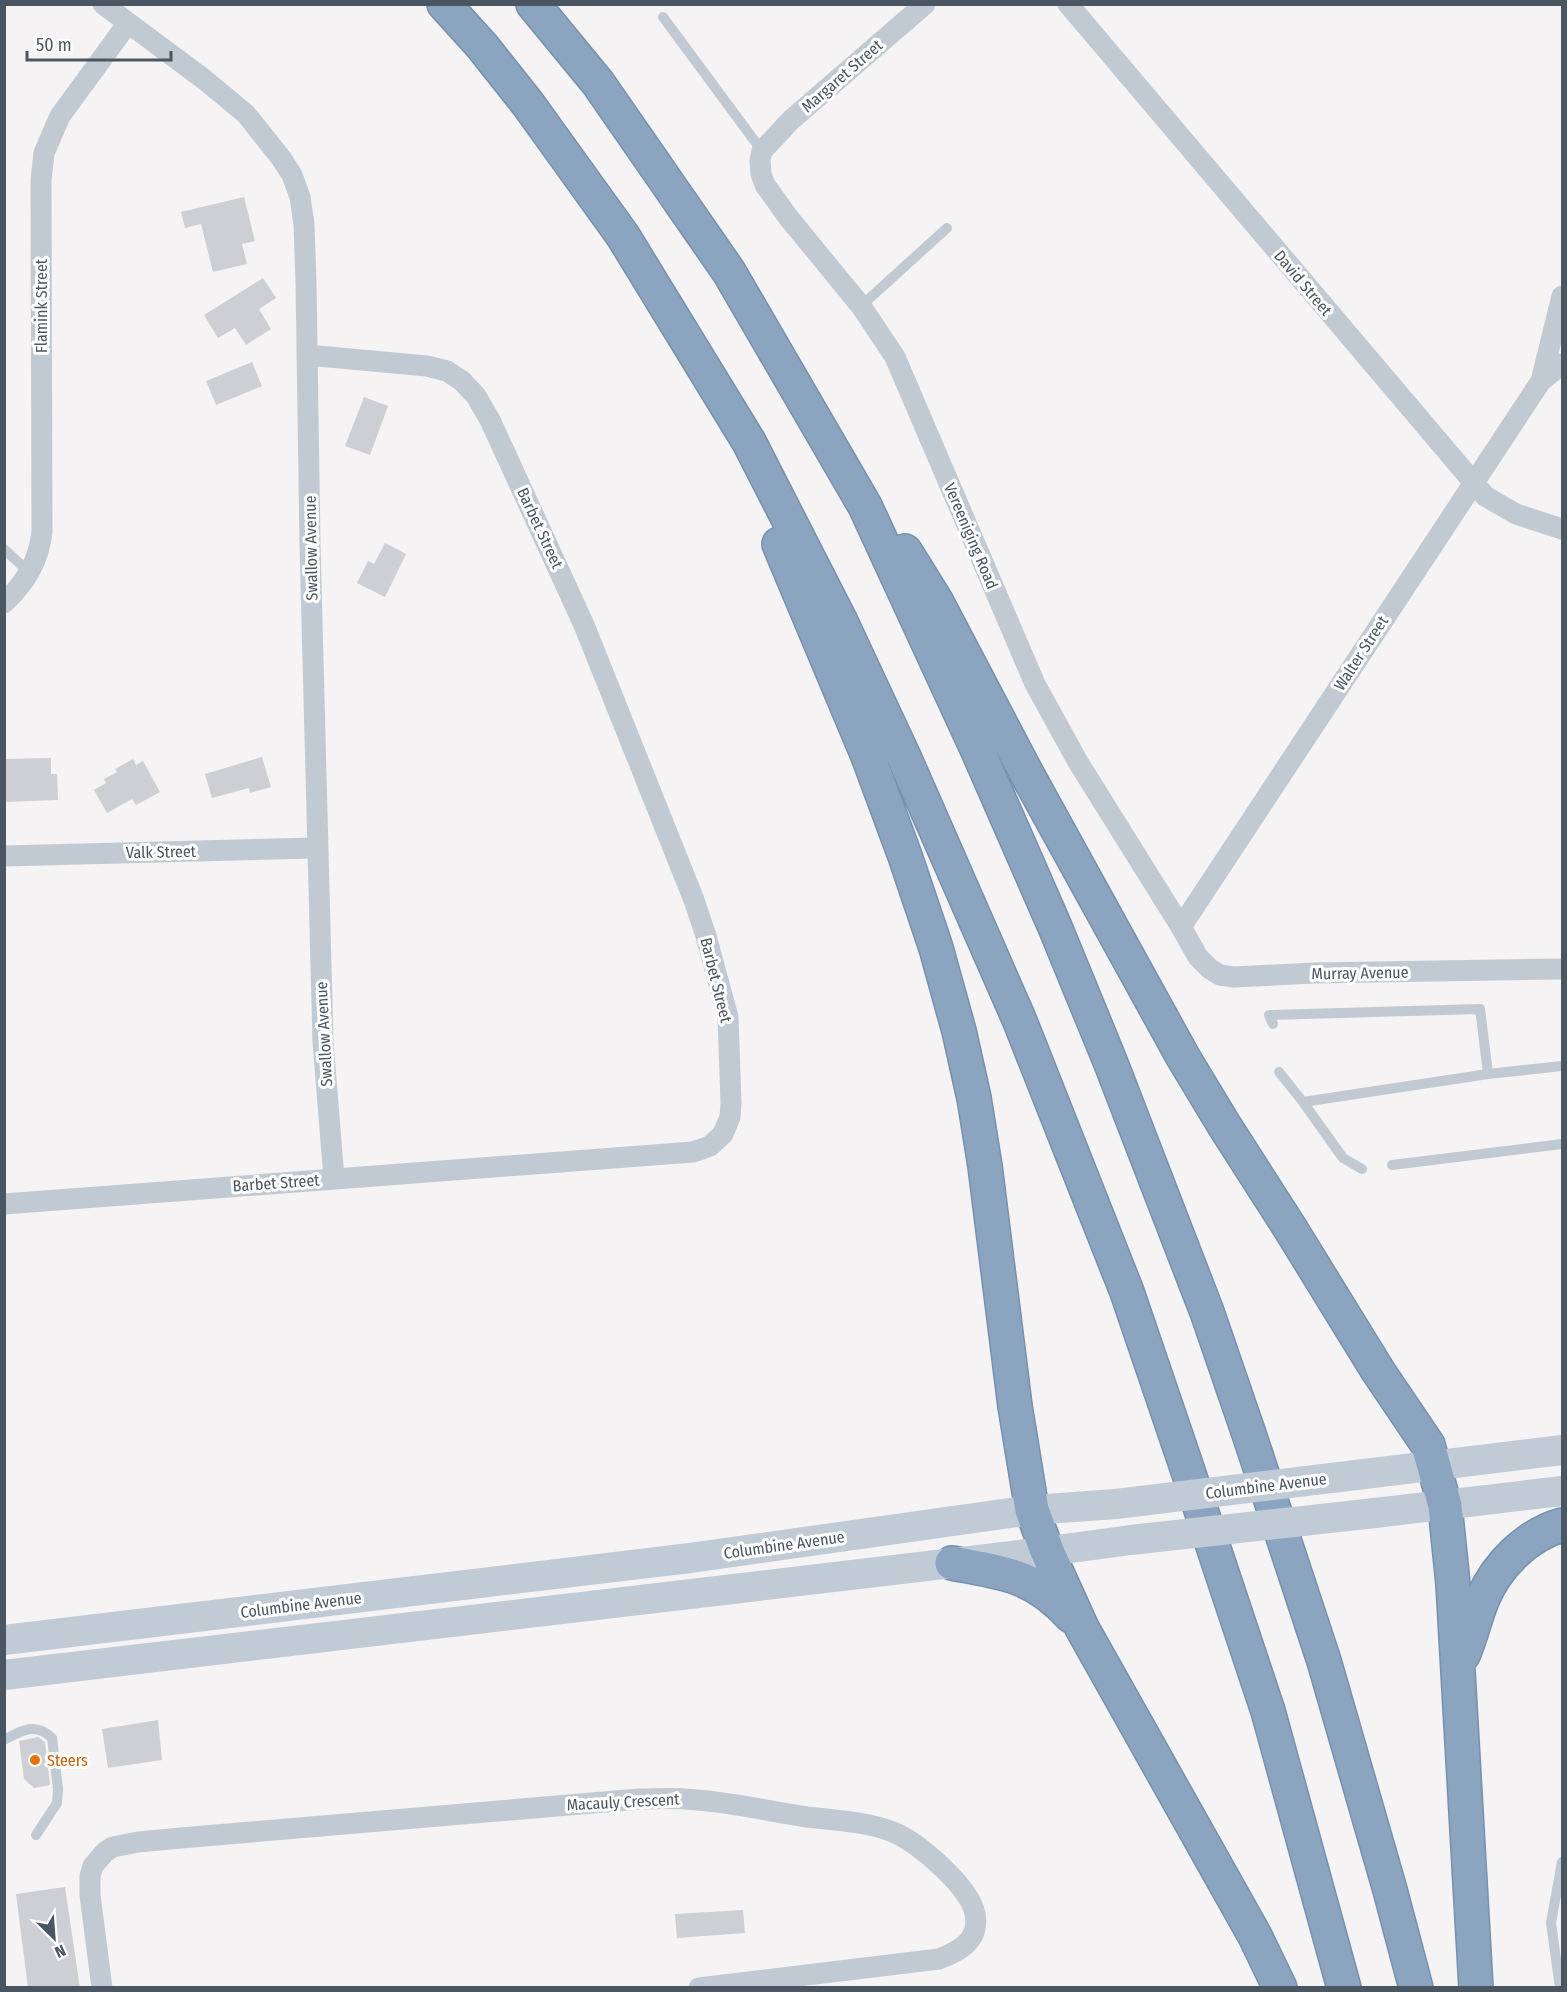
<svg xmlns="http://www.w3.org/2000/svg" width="1567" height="1992" font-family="'Fira Sans Condensed',sans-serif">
	<rect width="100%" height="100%" fill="#f5f3f3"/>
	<path fill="#cdcfd5" d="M244,197L255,241L242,244L247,264L213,272L201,224L185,228L181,212Z
		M263,278L276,298L259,309L271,329L246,345L235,328L218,338L204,315Z
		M252,362L262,386L216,405L206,381Z
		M364,397L388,406L370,455L345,446Z
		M385,543L406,554L385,597L357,583L368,561L374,564Z
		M262,757L271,787L250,793L249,788L212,798L205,774Z
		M51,758V774H57L58,800L4,802V759Z
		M133,759L136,765L143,761L160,792L136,805L132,799L107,813L94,790L106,783L104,779L117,772L115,769Z
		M158,1720L162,1760L108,1768L102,1729Z
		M38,1737L45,1742L50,1785L34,1788L24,1779L19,1741Z
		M65,1887L80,1988H28L16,1894Z
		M743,1910L745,1933L677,1938L675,1914Z"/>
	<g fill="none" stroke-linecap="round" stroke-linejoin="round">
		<g stroke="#7690ad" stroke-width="36">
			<path id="motorway" d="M444,4L482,46L528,104L623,236L749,442L841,622L904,757L1019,1019L1127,1292L1187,1468L1268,1711L1344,1988
				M533,4L598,83L729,272L865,506L978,751L1055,927L1110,1061L1207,1312L1250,1437L1324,1661L1390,1890L1416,1988
				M779,544L868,756L905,856L936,948L959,1031L974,1098L985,1166L1015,1406L1032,1510L1047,1551L1082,1628L1255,1936L1280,1988
				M905,551L936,601L1028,776L1183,1057L1224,1125L1290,1228L1378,1371L1428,1445L1445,1506L1453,1584L1476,1988
				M952,1563C1003,1573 1033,1574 1071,1616
				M1463,1655C1471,1637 1475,1617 1483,1598C1497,1565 1527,1535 1562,1525"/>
		</g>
		<path stroke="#c1cad2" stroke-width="10" d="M663,17L762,151
			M861,306L947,228
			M4,549L30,573
			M1273,1024L1269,1015L1480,1009L1488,1074
			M1279,1072L1303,1102L1343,1158L1362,1169
			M1303,1102L1488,1074L1562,1066
			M1392,1165L1562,1144
			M4,1740C22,1730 36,1722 52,1738L58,1789L57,1803L36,1835
			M1560,1988L1551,1923L1562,1862"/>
		<path stroke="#c1cad2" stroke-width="21" d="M103,4L205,80L246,114L281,158L292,175L300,197L304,224L306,283L310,545L323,1042L334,1179
			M925,4L791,120L762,151L760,160L761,174L765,185L788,217L861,306L895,357L1035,684L1078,762L1181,927L1198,957L1210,969L1220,975L1234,977L1315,973L1562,969
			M1068,4L1485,496L1516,514L1562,529
			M1541,381L1562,296
			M4,603C26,582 39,561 42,531L41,180L44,153L60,116L128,23
			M4,856L317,848
			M1181,927L1541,381L1562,364
			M4,1204L693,1152L710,1146L723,1134L730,1117L731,1103L728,1017L706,936L694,900L584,625L490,420L476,396L462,381L447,371L427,366L307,355
			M102,1988L90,1895V1876L93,1866L105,1852L113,1847L138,1842L181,1838L639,1799C654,1799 670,1798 685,1799C726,1801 767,1811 807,1817C834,1820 869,1822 893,1832C918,1842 970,1887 975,1914C980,1940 960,1951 939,1959L699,1988"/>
		<path stroke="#c1cbd6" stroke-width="30" d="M1356,1475L1562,1450
			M1375,1513L1562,1491
			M4,1640L690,1558L1032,1510L1116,1504
			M4,1675L1012,1556L1131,1540"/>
		<use href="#motorway" stroke="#8ba5c1" stroke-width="33"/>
		<path stroke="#c1cbd6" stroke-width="30" d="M1116,1504L1356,1475
			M1131,1540L1375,1513"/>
	</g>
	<circle fill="#e8710a" stroke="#fff" stroke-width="2" cx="35" cy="1760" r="6"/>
	<g text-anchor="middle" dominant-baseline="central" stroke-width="6" stroke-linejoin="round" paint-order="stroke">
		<g font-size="16" fill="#4a5661" stroke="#fff">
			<text transform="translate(842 76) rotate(-41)">Margaret Street</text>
			<text transform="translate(1303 283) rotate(50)">David Street</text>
			<text transform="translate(41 306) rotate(-90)">Flamink Street</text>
			<text transform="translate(540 528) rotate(65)">Barbet Street</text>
			<text transform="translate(971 536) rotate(67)">Vereeniging Road</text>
			<text transform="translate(311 548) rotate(-91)">Swallow Avenue</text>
			<text transform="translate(1361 653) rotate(-57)">Walter Street</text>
			<text transform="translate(161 852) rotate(-1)">Valk Street</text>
			<text transform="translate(1360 973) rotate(-1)">Murray Avenue</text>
			<text transform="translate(716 980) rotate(76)">Barbet Street</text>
			<text transform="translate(324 1034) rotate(-93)">Swallow Avenue</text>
			<text transform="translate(276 1183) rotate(-4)">Barbet Street</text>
			<text transform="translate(1266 1486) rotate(-7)">Columbine Avenue</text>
			<text transform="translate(784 1545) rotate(-8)">Columbine Avenue</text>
			<text transform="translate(301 1605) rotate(-7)">Columbine Avenue</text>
			<text transform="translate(623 1802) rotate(-3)">Macauly Crescent</text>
		</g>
		<g font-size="16" fill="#c56008" stroke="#fff" text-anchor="start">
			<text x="47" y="1760">Steers</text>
		</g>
	</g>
	<rect width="1567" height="1992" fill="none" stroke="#4a5661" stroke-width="12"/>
	<g transform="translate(54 1938) rotate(155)" stroke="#ffffff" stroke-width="4.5" paint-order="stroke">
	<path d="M0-4.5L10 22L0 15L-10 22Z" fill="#4a5661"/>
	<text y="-9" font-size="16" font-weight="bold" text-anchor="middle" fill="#4a5661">N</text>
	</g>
	<path d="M27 51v9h144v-9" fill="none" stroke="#4a5661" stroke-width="3"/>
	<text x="36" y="51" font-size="18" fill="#4a5661" stroke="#ffffff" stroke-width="4.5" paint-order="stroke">50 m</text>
</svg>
